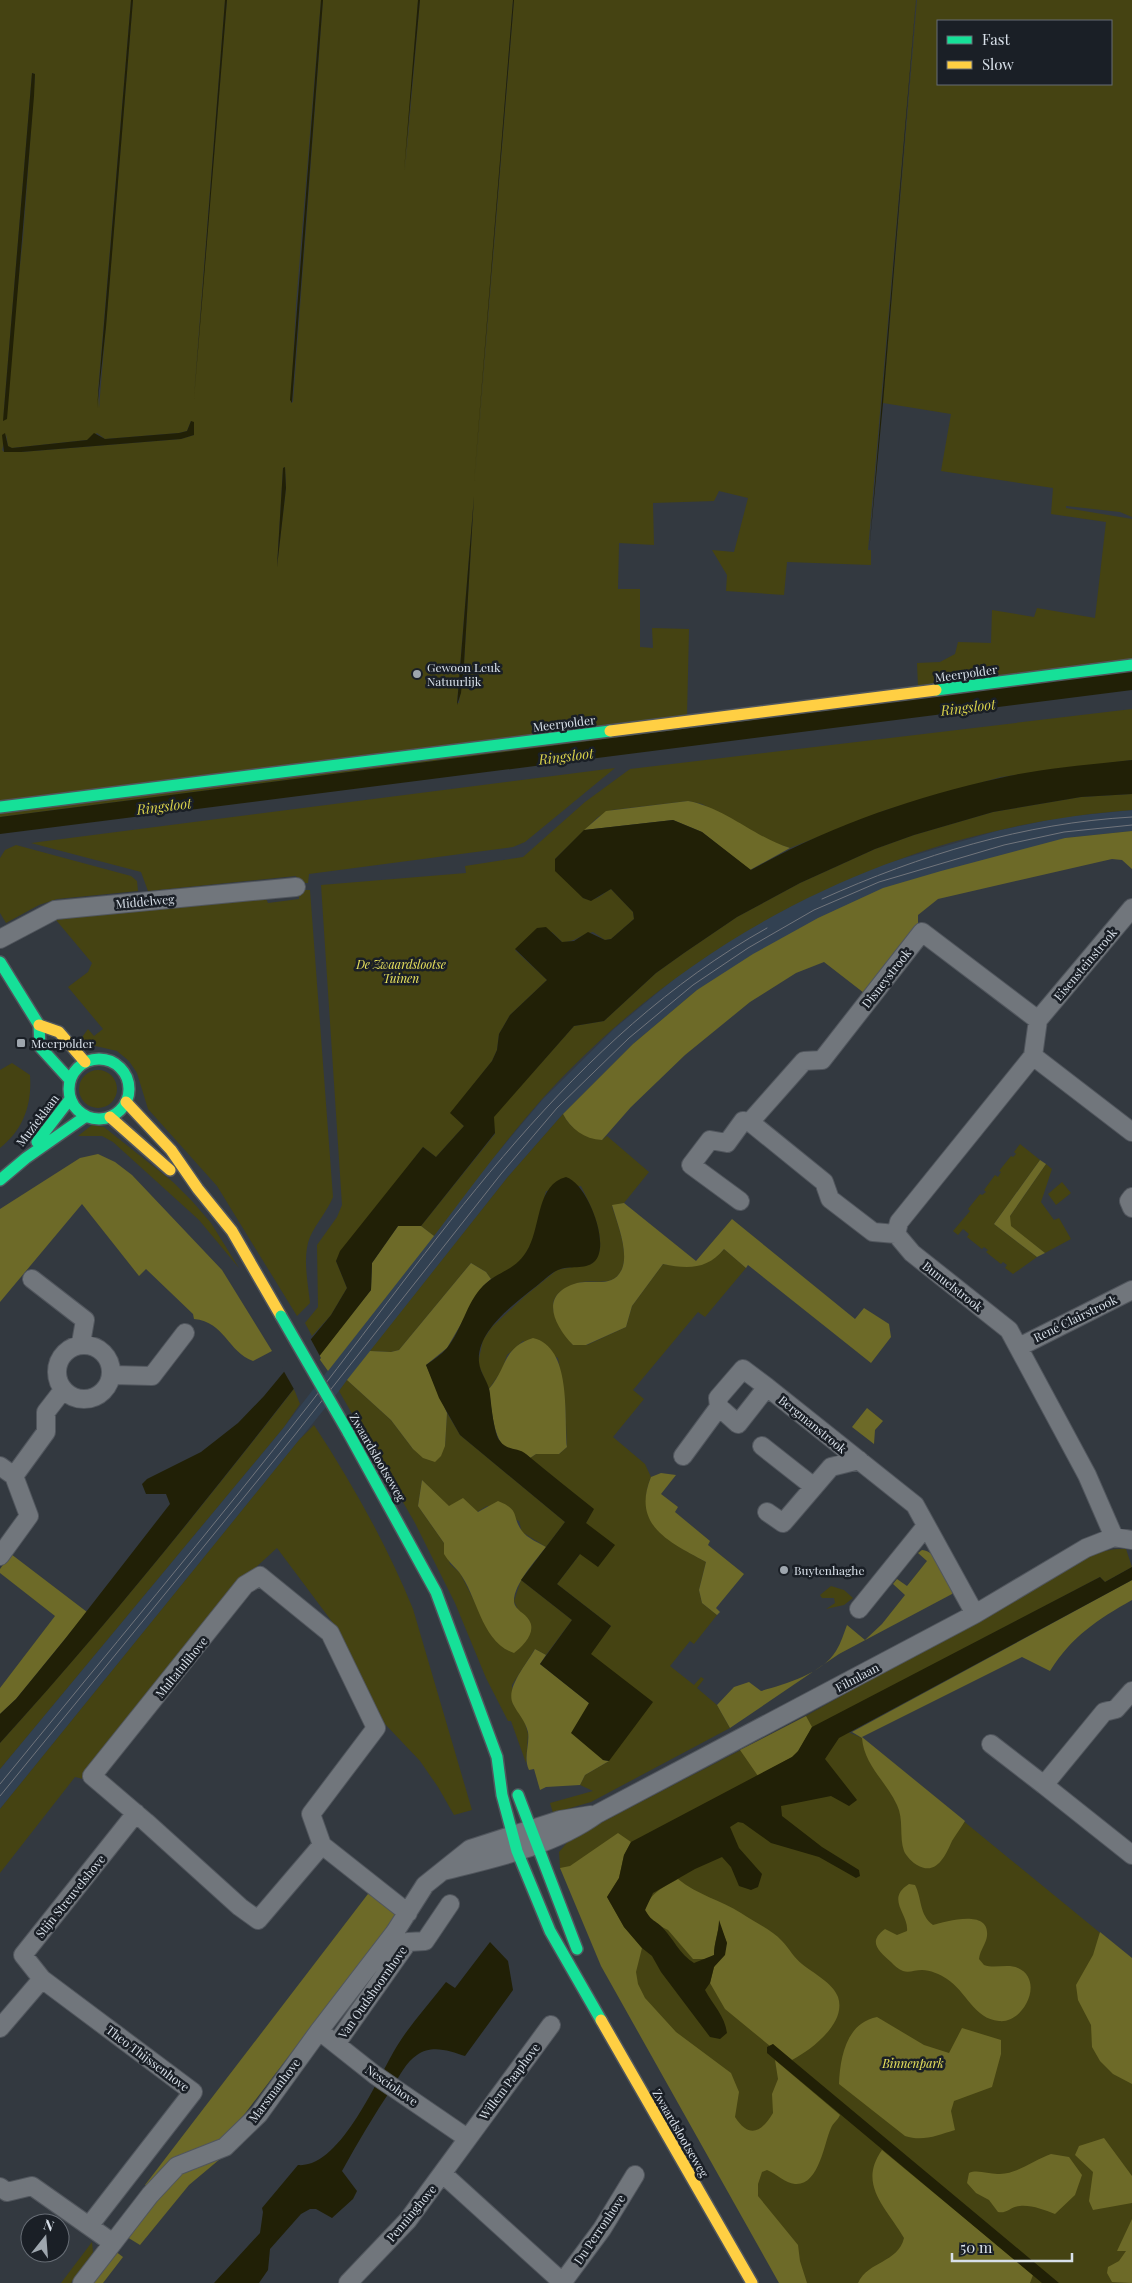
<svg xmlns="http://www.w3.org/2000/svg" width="1132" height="2283" font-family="'Playfair Display',serif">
	<rect width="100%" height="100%" fill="#333940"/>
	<path fill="#324152" d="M1132,810V831L1065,838L697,990L633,1044L563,1114L507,1178L339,1391L0,1809V1769L284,1427L488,1164L543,1099L615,1028L679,975L738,935L807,897L874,867L1000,830L1062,817Z"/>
	<path fill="#454312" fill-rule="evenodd" d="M0,0H131L98,391L99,408L133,0H225L194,393L227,0H321L296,304L291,403L293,402L323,0H418L405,171L420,0H513L475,481L514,0H916L868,550H871V565L787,562L784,595L726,591L727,575L712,550L734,552L748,498L719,491L714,501L653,503L654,545L619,543L618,589H640V647L653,648L652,628L689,629L687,716L918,686L917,663L940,662L955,654L958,642L991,643L992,610L1034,617L1037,608L1095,618L1106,522L1051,514L1053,488L941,471L951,414L883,403L917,0H1132V517L1120,512L1066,506V508L1132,519V671L0,817ZM938,21H1111V84H938ZM32,73L35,74L23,238L3,421ZM191,421L194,435L181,439L21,452H4L2,450L6,434L8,447L12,448L87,440L97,433L105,439L179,433L187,431ZM285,467L286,488L277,566L283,468ZM474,497L464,664L459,703H457Z
		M1132,709V760L1001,777L886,810L790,848L766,840L702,804L688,801L612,810L598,817L555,859L583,898C596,903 600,895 611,889L633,912L634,919L611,939L605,940L593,932C581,934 574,943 562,942L552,932L515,950L547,980L510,1015L499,1034L497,1050L492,1061L451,1113L464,1126L436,1157L423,1147L336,1261L347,1288L331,1315L312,1336L305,1323L318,1307L317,1245L337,1217L342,1205L321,885L466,873L465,866L523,857L585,802L630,769Z
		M615,768L525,842L513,847L309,874L308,883H298L296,876L148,891L141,872L31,843Z
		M1132,794V810C904,827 695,930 542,1099C504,1142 469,1190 434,1236L421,1226L495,1134L493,1117L574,1026L604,1021L656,973L684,953L737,917L800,883L875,849L914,835L993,812L1081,797Z
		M16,845L131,876L137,881L138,891L57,899L39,905L6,923L0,913V858L5,850Z
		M299,890H310L333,1197C327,1212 316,1223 310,1237C302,1256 308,1283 310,1303L297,1316L217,1186L148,1109L137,1073L129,1061L117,1051L87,1044L80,1040L88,1029L94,1036L103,1029L68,987L88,972L92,963L56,920L264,894L268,903L299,899Z
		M12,1063L30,1075C32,1104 24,1129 0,1148V1070Z
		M79 1089a19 19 0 1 1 38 0a19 19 0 1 1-38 0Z
		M563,1114C572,1131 584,1135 602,1140L607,1136L649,1172L624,1203L612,1206C617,1223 629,1251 622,1269C613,1289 593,1278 578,1283C536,1296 556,1322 573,1345H587L626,1327L632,1306L663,1264C683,1268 711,1266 724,1249L746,1268L705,1317L698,1312L633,1390L644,1399L613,1437L645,1464L651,1477C632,1524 671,1542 706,1562L699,1590L702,1603L717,1615L694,1644L690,1641L670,1666L694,1685L701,1677L704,1679L697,1688L717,1705L730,1728L591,1802L553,1813L550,1803L593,1791L580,1785L585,1775L609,1761L590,1653L611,1626L557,1584L580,1554L586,1523L593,1509L530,1458L536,1454H559L567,1447L565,1401L558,1358L523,1341L507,1355L502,1370L489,1389L478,1363L483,1340L492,1327L525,1296L557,1270L593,1263C595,1259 599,1254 600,1249C602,1228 590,1204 581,1186L546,1191C539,1216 535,1253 512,1268C505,1272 498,1275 491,1279L486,1272L471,1263L399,1350L391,1352L370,1351L507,1178Z
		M92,1125L104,1127L173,1182L192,1201L211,1223L239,1268L199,1220L113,1142L102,1136H78Z
		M1020,1144L1040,1160L994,1224L1037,1257L1013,1274L1005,1268L1007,1265L1003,1262L1001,1264L986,1252L988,1250L984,1247L982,1249L967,1237L969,1234L963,1229L958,1235L953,1231L970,1211L968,1209L980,1194L982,1195L986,1192L984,1190L995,1175L998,1177L1001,1172L999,1171L1011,1156L1013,1157L1016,1154L1014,1152Z
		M1046,1164L1052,1169L1041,1202L1054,1220L1059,1218L1071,1239L1045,1253L1010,1226V1216Z
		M1062,1182L1071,1193L1056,1205L1048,1194Z
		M347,1380L391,1420L413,1449L445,1446L447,1413L460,1435L565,1522L546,1547L522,1532L519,1521L487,1506L477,1512C468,1501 461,1501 449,1507L422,1480L418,1506L444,1543L450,1564L460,1573L492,1636L529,1620L518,1610L514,1601L521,1580L572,1620L546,1655L535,1649L512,1685L513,1704L524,1720L528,1734L526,1763L511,1721H508L486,1678L455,1603L415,1523L339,1391Z
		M294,1389L300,1404L284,1427L0,1769V1743C103,1629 200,1510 294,1389Z
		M314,1425C352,1483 387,1545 413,1609L472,1810L454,1815L438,1787L420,1761L385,1724L336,1627L277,1548L254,1569L90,1772L88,1780L75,1777L0,1873V1809L299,1440Z
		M1116,1549H1126L1132,1567L1105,1582L1100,1577L824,1722L862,1738L1132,1959V2283H785L560,1868L559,1852L570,1839L806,1716L1094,1553Z
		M831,1586L844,1590L853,1598L844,1605L826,1609L835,1603L834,1598H822L820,1595Z
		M92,2242L93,2253L71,2283H61Z"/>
	<path fill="#6d6a28" d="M688,801C726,808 754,837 790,848L750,870L702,832L673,820L584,830L606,811Z
		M1132,831V869L1122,860L1112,859L938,899L918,915V929L864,993L824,962L796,973L750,1002L685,1055L631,1107L602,1140C584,1139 571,1129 563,1114L633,1044L697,990L753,954L818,918L883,888L941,871L1065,838Z
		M98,1154L115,1162L132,1175L222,1270L272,1351L253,1361C228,1352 225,1322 194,1319L193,1314L146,1269L139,1276L82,1204L0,1302V1209L80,1158Z
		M1040,1160L1046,1164L1010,1216L1011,1226L1045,1253L1037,1257L994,1224Z
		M624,1203L696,1261L732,1219L855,1319L864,1308L889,1324L891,1337L871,1363L748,1265L746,1268L724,1249C707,1270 687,1269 663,1264L632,1306L626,1327L586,1345H573C553,1324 539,1294 577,1283C593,1279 613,1289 622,1269C629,1251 617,1223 612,1205Z
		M398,1226H421L434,1236L328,1371L318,1357L371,1290L372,1263Z
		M471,1263L486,1272L491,1279L483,1286L447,1348L426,1365L447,1413L445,1446L441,1456L435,1462L423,1458L413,1449L391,1420L347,1380L370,1351L391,1352L399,1350Z
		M533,1338C572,1347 564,1415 567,1447L559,1454H536L530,1458C523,1450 517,1452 508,1449C493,1443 491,1403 489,1389C508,1367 502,1348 533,1338Z
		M867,1408L883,1421L875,1430L874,1444L852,1427Z
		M661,1473L676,1475L661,1494L678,1507L675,1512L710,1541L708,1545L744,1574L716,1608L720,1612L717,1615L702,1603L699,1590L706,1562C670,1542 631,1526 651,1477Z
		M422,1480L449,1506L463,1498L478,1512L498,1501C521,1510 511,1516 522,1531C527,1538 539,1543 546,1547C536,1560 513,1585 514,1602C515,1610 525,1613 529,1620C537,1632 523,1646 514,1653C481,1642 478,1597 459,1572C454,1566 448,1561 444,1554V1543L418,1506Z
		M922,1550C938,1551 946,1578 953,1591L952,1594L839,1654L730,1728L717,1705L734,1687L749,1682L761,1691C785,1684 822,1674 836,1651C841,1643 844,1633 847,1625L865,1640L882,1624L905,1595L893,1584L897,1579L907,1586L927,1561L918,1553Z
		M11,1554L87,1612L16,1699L0,1714V1688L55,1616L0,1573V1569Z
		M1132,1580V1600C1097,1620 1072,1636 1050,1671L1022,1657L862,1737L965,1821C961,1828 956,1834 952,1841C946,1854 937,1877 917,1865C913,1863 906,1856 904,1851C899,1837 904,1819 897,1805C886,1781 864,1765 862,1738L852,1732Z
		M535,1649L546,1655L540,1664L589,1703L603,1760L609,1761L585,1775L580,1785L546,1787L540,1790L534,1769L529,1770C523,1757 530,1745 528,1732C525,1720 518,1714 513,1704C505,1688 527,1664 535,1649Z
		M806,1716L812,1727L798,1752L792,1757L758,1776L740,1750Z
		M618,1833L631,1842L624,1855L619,1878L607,1897L624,1927L642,1948L636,1972L638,1984L645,1998L676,2032L731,2073L739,2092L735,2117C750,2140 762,2131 773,2113L772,2094L778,2079L775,2060L840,2115C838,2120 833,2123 831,2128C824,2143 819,2186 795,2184C785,2183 777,2174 767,2170L762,2172L758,2184V2196L798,2245L800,2261L807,2283H779L601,1966L560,1868L570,1866Z
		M678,1879C697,1895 721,1900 741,1913C754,1922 772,1930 782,1941C789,1948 794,1958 802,1964C813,1973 833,1983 838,1997C847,2023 811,2050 792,2060L773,2044L770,2046L725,2009L710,1983L714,1967L727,1943L719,1923C718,1933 714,1944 714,1955L707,1959H693L668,1930L652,1922L645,1910C650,1893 662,1888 678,1879Z
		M909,1884L915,1885C922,1898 919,1915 933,1925C945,1922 990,1908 987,1936C986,1944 980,1950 979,1959L984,1965C995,1969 1008,1963 1018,1968C1045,1980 1024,2024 999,2021C974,2019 966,1991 947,1979C940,1974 930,1970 922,1970C915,1970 909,1973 903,1971C898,1969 894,1965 891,1962C879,1951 867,1942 885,1929L897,1935L907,1931C909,1914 885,1899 909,1884Z
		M371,1890L397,1914L234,2128L214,2147L149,2187L145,2185Z
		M1100,1932L1132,1958V2084L1113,2074L1100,2061L1092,2047L1091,2025L1078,2000L1076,1985L1093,1955Z
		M877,2017L924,2045L949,2053L962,2028L1001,2040V2054L992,2087L954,2101L951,2111L955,2130C938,2135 923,2142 905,2136L839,2084C840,2058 846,2023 877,2017Z
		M1104,2138L1132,2176V2203L1093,2210L1089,2201L1093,2172L1075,2155L1079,2146Z
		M882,2150L1033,2275L1030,2283H858C868,2261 898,2263 904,2238C887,2208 857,2185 882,2150Z
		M226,2154L189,2185L140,2245L127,2237L176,2174Z
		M1051,2154L1069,2157L1082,2175L1075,2195L1055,2214C1044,2210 1032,2205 1020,2206C1011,2206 1007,2214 998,2212L989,2200L976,2193L967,2183L969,2173C978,2169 990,2175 1000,2174C1019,2173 1034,2160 1051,2154Z
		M1132,2219V2283L1112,2282L1107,2273L1108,2267L1119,2261L1126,2251H1117Z
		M115,2251L123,2257L103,2283H91Z"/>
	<path fill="#212006" d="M131,0H133L106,327L97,408Z
		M225,0H227L194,399Z
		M321,0H323L292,403L290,400Z
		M418,0H420L404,171Z
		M513,0H514L474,481Z
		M916,0L883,403L869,552Z
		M32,73L35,74L34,96L7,419L3,421Z
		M191,421L194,422V435L181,439L21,452H4L2,435L5,433L8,446L12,448L87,440L94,433L105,439L179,433L187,431Z
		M285,467L286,488L277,567L283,468Z
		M474,496L464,664L461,693L457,705Z
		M1132,671V690L0,834V817Z
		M1132,760V794L1081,797L993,812L914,835L875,849L800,883L737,917L684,953L656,973L604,1021L574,1026L494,1117L495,1133L421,1226H398L372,1263L371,1290C251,1444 131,1599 0,1743V1714L16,1699L65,1639L170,1504L166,1494H146L142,1484L147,1479L201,1452L238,1423L264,1396L331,1315L347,1288L336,1261L340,1251L423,1147L436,1157L464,1126L450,1113L492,1061L497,1050L499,1034L510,1015L547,980L515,949L537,928L546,927L562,942L574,941L588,932L605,940L611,939L634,919L633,912L611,889L591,901L583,898L555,871V859L584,830L673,820L702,832L751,870C828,827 913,797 1000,778C1043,768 1088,765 1132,760Z
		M566,1177C587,1183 612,1246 594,1262C585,1270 569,1265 558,1270C551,1273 545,1279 539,1284C517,1302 476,1330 479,1362C480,1374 489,1382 490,1394C491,1403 494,1435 500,1441C507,1451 518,1447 526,1454C548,1472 571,1491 594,1509L586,1523L615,1545L598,1567L580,1554L557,1584L611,1626L591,1654L653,1702L609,1761L603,1760L571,1733L589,1703L540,1664L572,1620L521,1580L565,1522L460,1435L439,1398L426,1365C433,1360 441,1355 447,1348C462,1330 466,1303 483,1286C500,1269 516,1272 529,1247C541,1223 537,1185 566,1177Z
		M1132,1567V1580L839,1738L825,1759L857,1800L849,1806L831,1796L781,1806L782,1816L822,1847L859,1870L860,1876L856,1878L819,1857L771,1843L743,1823L738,1822L730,1827L739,1848L762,1874L758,1887L751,1890L739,1886L731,1867L722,1857L695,1869L653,1893L645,1910C652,1922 654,1919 662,1927C673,1938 680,1955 694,1963L714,1955C714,1942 719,1933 719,1920L727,1943L725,1955L714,1967L710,1983L705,1990C713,2005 725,2016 727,2033L720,2039L710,2037L661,1972L652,1956L642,1948L624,1927L607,1897L619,1878L624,1855L631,1842L792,1757L798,1751L812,1727L1100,1577L1105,1582Z
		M490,1942L508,1961L513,1990L465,2056C450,2051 432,2044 417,2055C406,2062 399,2077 392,2088C374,2115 358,2142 342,2171L357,2191L353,2199L332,2218L316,2209H310L301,2214L270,2249L268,2270L259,2283H214L260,2233L263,2212L262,2208L298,2165C340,2169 378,2077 397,2046C411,2023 430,2003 446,1982L455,1988Z
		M773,2044L774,2045L1059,2283H1042L767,2053V2047Z"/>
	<path fill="#333940" d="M309,1336L321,1358L295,1391L282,1368Z"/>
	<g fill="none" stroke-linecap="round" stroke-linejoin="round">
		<g stroke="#51565d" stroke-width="20">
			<path id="street" d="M0,939L55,910L296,887
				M1038,1020L1033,1056L899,1222L896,1234L912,1253L1009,1330L1087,1475L1114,1537
				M1038,1020L1132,908
				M1033,1056L1132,1132
				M1132,1197L1129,1201L1132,1208
				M740,1201L691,1165L710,1140L727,1143L743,1121L750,1122
				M896,1234L873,1232L830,1199L824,1182L750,1122L804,1061L822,1060L922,932L1038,1020
				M32,1279L85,1320L81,1343
				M57 1372a27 27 0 1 1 54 0a27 27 0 1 1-54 0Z
				M1019,1347L1132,1290
				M113,1375L152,1376L185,1333
				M767,1387L738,1424L719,1407L718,1398L743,1369L767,1387L915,1505L975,1614
				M762,1446L814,1487
				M683,1456L719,1407
				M0,1466L14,1476L29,1516L0,1556
				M14,1476L46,1432V1412L63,1390
				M767,1512L783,1523L831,1467L859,1460
				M859,1609L926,1526
				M1132,1691L1116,1709L1104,1712L1044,1785L1132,1855
				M991,1744L1044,1785
				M322,1845L258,1920L240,1907L146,1822L92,1776L245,1585L260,1576L330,1633L376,1728L311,1814L322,1845L408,1913
				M443,1871C495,1858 553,1846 597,1814L975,1614L1086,1548L1114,1537L1132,1540
				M0,2028L42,1979
				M327,2037L375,2075L467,2138
				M336,2044L408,1942L425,1941L450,1904
				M443,2174L562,2282
				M0,2187L7,2192L32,2186L113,2243
				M89,2226L193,2092L42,1979L23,1955L136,1813
				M82,2283L150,2195L177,2166L225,2147L259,2114L319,2031L395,1932L425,1885L470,1849L560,1820L591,1815
				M348,2283L408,2220L551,2025
				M562,2283L602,2229L635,2175"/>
		</g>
		<g stroke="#51565d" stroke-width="14">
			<path id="fast" d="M936,690L1132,665
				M0,807L610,731
				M0,962L39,1025L40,1047L70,1080
				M69 1089a30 30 0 1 1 60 0a30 30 0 1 1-60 0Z
				M37,1142L70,1099
				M0,1180L26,1158L86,1116
				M348,1432L436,1592L497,1757L502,1795L517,1851L550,1931L601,2020
				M518,1795L577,1949"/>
		</g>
		<g stroke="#51565d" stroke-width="14">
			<path id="slow" d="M610,731L936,690
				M39,1025L59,1032L85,1062
				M126,1102L171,1150L198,1189L232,1231L281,1316
				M110,1117L170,1170
				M601,2020L752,2283"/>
		</g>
		<use href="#street" stroke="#71767c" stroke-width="18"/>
		<use href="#fast" stroke="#16e098" stroke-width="11"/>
		<use href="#slow" stroke="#ffcf43" stroke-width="11"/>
		<path stroke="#71757c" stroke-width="1" d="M822,899C920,855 1024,823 1132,817
			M0,1784C104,1657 210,1531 312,1401C446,1229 572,1037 767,928
			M0,1796L294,1436L501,1174L557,1108L629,1038L693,985L748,948L814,910L879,882L1004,845L1064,832L1132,825"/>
		<g stroke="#51565d" stroke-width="14" stroke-linecap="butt">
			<path id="fast-bridge" d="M281,1316L348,1432"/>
		</g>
		<use href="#fast-bridge" stroke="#16e098" stroke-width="11"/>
	</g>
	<g fill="#9ea6ae" stroke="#1a1f26" stroke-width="2">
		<circle cx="417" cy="674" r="5"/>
		<rect x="16" y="1038" width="10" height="10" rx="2.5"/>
		<circle cx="784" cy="1570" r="5"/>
	</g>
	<g text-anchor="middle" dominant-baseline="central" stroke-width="5" stroke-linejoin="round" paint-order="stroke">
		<g font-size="12" fill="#d8e0e9" stroke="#1a1f26" text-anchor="start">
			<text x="427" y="667">Gewoon Leuk<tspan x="427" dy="14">Natuurlijk</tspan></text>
			<text x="31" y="1043">Meerpolder</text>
			<text x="794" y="1570">Buytenhaghe</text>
		</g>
		<g font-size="12" fill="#d8e0e9" stroke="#1a1f26">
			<text transform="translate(966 673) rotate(-8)">Meerpolder</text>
			<text transform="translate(564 723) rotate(-7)">Meerpolder</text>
			<text transform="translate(145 901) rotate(-5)">Middelweg</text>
			<text transform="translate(1085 964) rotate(-50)">Eisensteinstrook</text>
			<text transform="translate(886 978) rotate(-52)">Disneystrook</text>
			<text transform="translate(37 1120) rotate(-53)">Muzieklaan</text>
			<text transform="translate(953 1286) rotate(38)">Bunuelstrook</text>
			<text transform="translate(1075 1318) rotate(-26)">René Clairstrook</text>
			<text transform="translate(813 1424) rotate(39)">Bergmanstrook</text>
			<text transform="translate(378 1457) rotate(60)">Zwaardslootseweg</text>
			<text transform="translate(181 1667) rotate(-51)">Multatulihove</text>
			<text transform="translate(857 1677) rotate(-28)">Filmlaan</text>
			<text transform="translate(70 1896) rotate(-51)">Stijn Streuvelshove</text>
			<text transform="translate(372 1992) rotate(-55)">Van Oudshoornhove</text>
			<text transform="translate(148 2058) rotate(37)">Theo Thijssenhove</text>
			<text transform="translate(509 2081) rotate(-53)">Willem Paaphove</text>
			<text transform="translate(392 2085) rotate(35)">Nesciohove</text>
			<text transform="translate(274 2090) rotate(-53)">Marsmanhove</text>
			<text transform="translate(681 2133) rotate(60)">Zwaardslootseweg</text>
			<text transform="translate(411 2213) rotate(-50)">Penninghove</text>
			<text transform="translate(599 2229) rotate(-56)">Du Perronhove</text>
		</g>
		<g font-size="12" font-style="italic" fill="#eae45e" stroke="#1a1f26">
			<text x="401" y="964">De Zwaardslootse<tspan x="401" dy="14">Tuinen</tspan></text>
			<text x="913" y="2063">Binnenpark</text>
		</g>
		<g font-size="14" font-style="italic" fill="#d8d14a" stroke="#1a1f26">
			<text transform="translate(968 707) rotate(-7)">Ringsloot</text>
			<text transform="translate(566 756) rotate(-7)">Ringsloot</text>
			<text transform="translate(164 806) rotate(-7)">Ringsloot</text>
		</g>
	</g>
	<rect x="937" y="20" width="175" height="65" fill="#1a1f26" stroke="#666c74"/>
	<rect x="947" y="36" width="25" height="8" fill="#16e098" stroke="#666c74"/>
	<text x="982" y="45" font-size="15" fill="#d8e0e9">Fast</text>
	<rect x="947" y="61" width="25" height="8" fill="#ffcf43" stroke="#666c74"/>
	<text x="982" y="70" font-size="15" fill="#d8e0e9">Slow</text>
	<g transform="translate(45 2238) rotate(17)"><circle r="24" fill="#1a1f26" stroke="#666c74"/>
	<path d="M0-4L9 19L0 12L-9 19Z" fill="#9ea6ae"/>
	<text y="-8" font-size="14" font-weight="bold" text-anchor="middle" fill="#d8e0e9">N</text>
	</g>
	<path d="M952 2253v8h120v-8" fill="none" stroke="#d8e0e9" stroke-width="2.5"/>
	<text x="960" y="2253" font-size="15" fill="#d8e0e9" stroke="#1a1f26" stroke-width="4" paint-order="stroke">50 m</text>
</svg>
